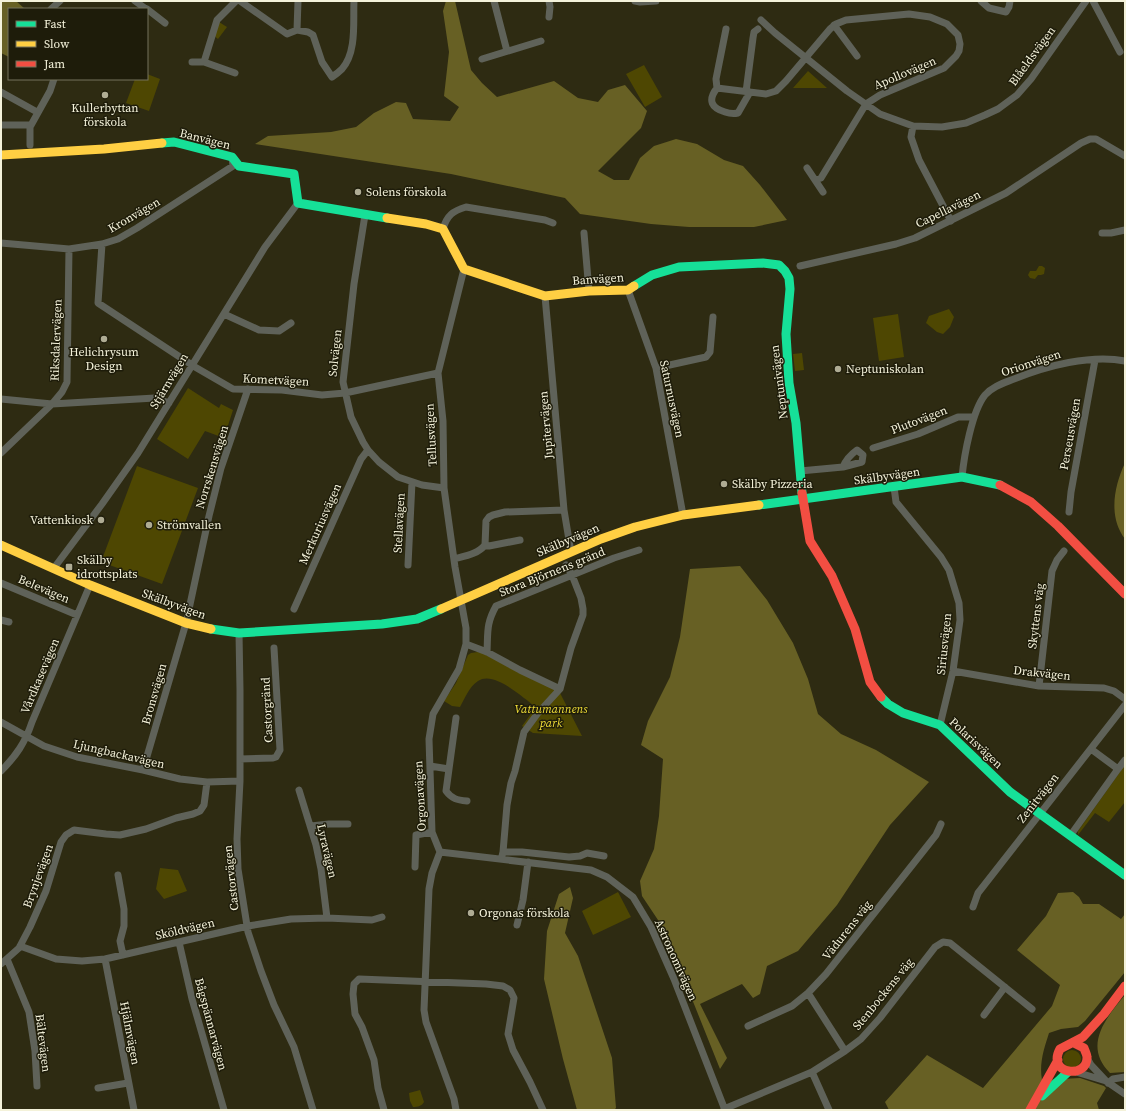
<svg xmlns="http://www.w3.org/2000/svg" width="1126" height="1111" font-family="'Source Serif 4',serif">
	<rect width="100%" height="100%" fill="#2e2b12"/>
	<path fill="#4e4702" d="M219,22L227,27L218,39L213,35Z
		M644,65L662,97L645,107L626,74Z
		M808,71L827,88H793Z
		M147,74L160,79L149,111L126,103L135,79H147Z
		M1039,266H1042L1045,268L1044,274L1041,275H1038L1035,279L1030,278L1028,275L1030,271H1036Z
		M949,309L954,317L950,327L943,334L937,332L926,323L929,316Z
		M898,314L904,357L879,361L873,318Z
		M802,353L804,370L795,371L793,354Z
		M188,388L219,408L221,404L233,410L224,438L205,431L188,459L157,439Z
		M137,466L198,488L162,584L101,562Z
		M478,652L487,654L559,691L582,736L533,733L522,726L536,707C523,698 494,670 478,681C469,687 465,698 460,707L452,706L444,701L456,683L468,655L471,653Z
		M1125,765V802L1109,822L1095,813L1078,835V831Z
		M160,868L178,870L187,891L164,899L156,889Z
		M618,892L631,917L593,935L582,911Z
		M1063 1059a9 9 0 1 1 18 0a9 9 0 1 1-18 0Z
		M420,1090L424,1102C422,1106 418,1107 413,1107L410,1101L409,1093Z"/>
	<path fill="#676024" d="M1,1H16L25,9H9V57L1,53Z
		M446,1H455L471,70L482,83L497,97L554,81L578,98L598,102L608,90L625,85L647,111L641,128L598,171L614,180H629L640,158L654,146L676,139L697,144L724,160L743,166L760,185L787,220L754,227H689L651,224L580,214L565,198L451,174L255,144L268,136L331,132L356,127L374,113L396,102L406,103L413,119L450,121L459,107L444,96L449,52L443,11Z
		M1125,463V539C1108,517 1114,486 1125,463Z
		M740,566L767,600L793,643L808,679L818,714L841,734L876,750L929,782L890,825L837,905L798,951L767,966L760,994L753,998L742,984L700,1004L727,1058L720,1069L664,929L642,896L640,881L654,849L659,816L663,759L641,745L648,721L670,677L680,637L690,569Z
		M570,887L573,898L565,933L578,956L612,1058L616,1108L614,1110H577L563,1059L544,979L547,931L559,894Z
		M1073,892L1079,897L1083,904H1099L1121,919L1125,914V972L1085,1021L1078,1027L1061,1029L1049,1033C1044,1049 1039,1063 1042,1080L1080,1078L1104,1086L1106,1088L1097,1103L1099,1110H889L885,1102L927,1055L983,1088L1052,1006L1060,985L1017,950L1046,916L1058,893Z
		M1125,995V1072L1110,1073C1083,1046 1105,1019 1125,995Z"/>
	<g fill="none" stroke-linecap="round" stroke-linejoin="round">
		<path stroke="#5f6259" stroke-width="7" d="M135,1L146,9
			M240,1L287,34L297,30
			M298,1L297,30L308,32L313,35L322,62L332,77C335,75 339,72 342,69C357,52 353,22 354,1
			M494,1L507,51
			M549,1L550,7L549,17
			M635,1L640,2L656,1
			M981,1L989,8L1006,12L1009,7L1010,1
			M1093,1L1120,52
			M51,9L60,1
			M147,9L165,23
			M761,20L775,33L847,91L880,114L913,126L942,127L966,123L985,115L998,109L1017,95L1031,79L1086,1
			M834,25L857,56
			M482,59L541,41
			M192,62H204L235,73
			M204,62L217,20L236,1
			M717,88L716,79L726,29
			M1,92L37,112
			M746,92L753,38L754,32L758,29
			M750,92L738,113C733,114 731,114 725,112C712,108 707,101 717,88L766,94L776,91L786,81L830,29L836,24L846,20L909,14L930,17L947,24L958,35L960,44L959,51L956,56L944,68L880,95L866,104L821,178L815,180L807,168
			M1,125H31
			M913,126L911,137L919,160L951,221
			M30,145V127L50,91L54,79
			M815,180L823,192
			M365,215L354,284L343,382L351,417L363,442L368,450L379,462L398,477L422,485L444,488
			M443,229C447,215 453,211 466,207L545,220L553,223
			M584,233L589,291
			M1102,233H1111L1125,230
			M1,243L69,249L102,244L118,239L137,228L233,166L232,157
			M102,244L98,303L195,367L233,389L282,390L322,395L345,393L438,373
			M800,266L896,244L915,238L1006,193L1081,143L1090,139H1096L1125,156
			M628,290L656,368L683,515
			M545,296L564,510L571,552
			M224,314L259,330L279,331L291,323
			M656,368L706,357L710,352L713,317
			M1,399L52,404L155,398L169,403
			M873,448L918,434L958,417H973
			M1,453L52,404L62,392L67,382L69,249
			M800,471L843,467C846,459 850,455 857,450L863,455L862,462L843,467
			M962,477C964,456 972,411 985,395C993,386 1004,383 1014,379C1046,366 1091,354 1125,361
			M894,487L896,502L941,557L949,570L959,603L960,620L953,671L940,725
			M1069,512L1071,492L1095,360
			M485,545L489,546L520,540
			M454,559C465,556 478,554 485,545L486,521L489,517L493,515L505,512L564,510
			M408,565L412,482
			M54,568L102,504L138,453L265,247L298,203
			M1,583L77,615
			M294,609L361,459L368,450
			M1,620L9,622
			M239,633L240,690V781L237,839L238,869L248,932L261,971L274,1005L294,1047L313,1110
			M466,644L487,652L520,670L560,689
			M487,652C488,632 486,624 496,606L614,558L639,550
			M953,671L1039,686L1104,688L1114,691L1125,699
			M1039,686L1052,571L1057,560L1064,551
			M1,722L44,746L77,757L143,770L180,779L207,782L240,781
			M1091,749L1118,769L1125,760
			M240,759L273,758L276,757L280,750L274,648
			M430,766L449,769L446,791C452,799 457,800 467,801
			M449,769L456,718
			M143,770L186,623L209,516L221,468L248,389
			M1,771C16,756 25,743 32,722L90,585
			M299,790L316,845L321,869L327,918
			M311,826L329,824H348
			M1070,836L1118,769
			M440,852L591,870L607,877L633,897L651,927L674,979L725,1110
			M503,852L507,805L511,783L515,771L524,732L538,713L560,689L571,648L583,615V609L581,598L572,575L566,565
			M502,856L503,852H522L569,857L580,856L587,853L604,856
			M415,867L416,835L432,832
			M118,875L124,909V926L120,941L123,955
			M973,907L978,893L1125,705
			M517,925L523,900L528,862
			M179,942L192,999L224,1110
			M20,946L56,959L82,961L105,959L248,926L291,919L327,918L372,920L382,917
			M7,959L29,1012L35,1051L37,1086
			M105,959L134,1110
			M1,964L19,948L30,927L46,891L61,842L66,835L74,830L106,834L120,835L146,829L176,818L193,814L200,811L204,805L207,782
			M808,993L845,1051
			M984,1015L1005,987
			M748,1026L792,1006L808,993L826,974L936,835L941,824
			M1087,1058L1091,1065L1106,1081
			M812,1072L829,1110
			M1076,1072L1106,1081L1125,1094
			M1108,1083L1113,1079L1125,1077
			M98,1088L128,1083
			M724,1109L812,1072L845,1051L861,1039L880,1018L935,947L943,942L950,943L1032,1009
			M384,1110L378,1088L374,1060L362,1027L355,1014L353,994L354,984L359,979L486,984L503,986L510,990L514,998L508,1034L513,1050L530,1082L543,1110
			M456,1110L454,1099L426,1022L424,1010L429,889L432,873L440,852L432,832L429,739L433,714L459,669L466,644V628L455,567L444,488L443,421L438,373L464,269"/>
		<path stroke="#16e098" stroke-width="9" d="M162,143L174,142L232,157L239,166L294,174L298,203L387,218
			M634,286L652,275L679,267L763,263L779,265L785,271L789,278L790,289L786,334L789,383L796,423L802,493
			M759,505L962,477L1000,485
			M211,629L239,633L382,624L417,619L441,609
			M881,697L888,704L903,713L940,725L1010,792L1125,875
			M1042,1096L1068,1072"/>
		<path stroke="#ffcf43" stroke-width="9" d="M1,155L104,149L162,143
			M387,218L426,224L443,229L464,269L545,296L589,291L628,290L634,286
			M1,545L90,585L186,623L211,629
			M441,609L601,539L635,527L683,515L759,505"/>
		<path stroke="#f24e42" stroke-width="9" d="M1000,485L1031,502L1058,526L1125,594
			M802,493L810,541L832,576L855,629L870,682L881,697
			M1074,1043L1084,1048C1085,1051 1087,1055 1087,1057C1088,1079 1046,1075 1060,1049L1083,1037L1104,1014L1125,986
			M1030,1110L1058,1060"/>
	</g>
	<g fill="#afac94" stroke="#1e1c0a" stroke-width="1.5">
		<circle cx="105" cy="95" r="4"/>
		<circle cx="358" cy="192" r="4"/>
		<circle cx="104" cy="339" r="4"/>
		<circle cx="838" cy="369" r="4"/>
		<circle cx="724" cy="484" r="4"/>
		<circle cx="101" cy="520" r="4"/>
		<circle cx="149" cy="525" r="4"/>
		<rect x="65" y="563" width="8" height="8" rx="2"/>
		<circle cx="471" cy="913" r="4"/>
	</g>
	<g text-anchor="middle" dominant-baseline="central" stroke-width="3" stroke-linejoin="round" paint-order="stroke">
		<g font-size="12" fill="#f4f2da" stroke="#1e1c0a">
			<text transform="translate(1032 56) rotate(-54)">Blåeldsvägen</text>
			<text transform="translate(905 73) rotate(-23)">Apollovägen</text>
			<text transform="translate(205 139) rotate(14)">Banvägen</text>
			<text transform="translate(948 209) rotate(-26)">Capellavägen</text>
			<text transform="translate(134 215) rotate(-30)">Kronvägen</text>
			<text transform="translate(598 279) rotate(-4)">Banvägen</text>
			<text transform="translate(56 340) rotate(-88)">Riksdalervägen</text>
			<text transform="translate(335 353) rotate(-84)">Solvägen</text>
			<text transform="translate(1031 363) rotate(-18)">Orionvägen</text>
			<text transform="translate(276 380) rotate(3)">Kometvägen</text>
			<text transform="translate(169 381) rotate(-59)">Stjärnvägen</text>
			<text transform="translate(779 382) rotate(-97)">Neptunivägen</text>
			<text transform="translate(672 399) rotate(78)">Saturnusvägen</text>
			<text transform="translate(919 420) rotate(-21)">Plutovägen</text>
			<text transform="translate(546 425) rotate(-95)">Jupitervägen</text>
			<text transform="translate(1070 434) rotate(-80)">Perseusvägen</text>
			<text transform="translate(431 435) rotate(-93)">Tellusvägen</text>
			<text transform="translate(212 467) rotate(-73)">Norrskensvägen</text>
			<text transform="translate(887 476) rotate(-8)">Skälbyvägen</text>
			<text transform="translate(399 523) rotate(-87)">Stellavägen</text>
			<text transform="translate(320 524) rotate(-66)">Merkuriusvägen</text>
			<text transform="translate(568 540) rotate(-23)">Skälbyvägen</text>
			<text transform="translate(552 572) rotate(-22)">Stora Björnens gränd</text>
			<text transform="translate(44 589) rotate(23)">Belevägen</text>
			<text transform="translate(174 604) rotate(20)">Skälbyvägen</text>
			<text transform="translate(1036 616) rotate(-83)">Skyttens väg</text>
			<text transform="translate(944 644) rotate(-84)">Siriusvägen</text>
			<text transform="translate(1042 673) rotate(6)">Drakvägen</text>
			<text transform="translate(40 676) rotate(-67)">Vårdkasevägen</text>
			<text transform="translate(154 694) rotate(-74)">Bronsvägen</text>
			<text transform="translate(267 710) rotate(-93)">Castorgränd</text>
			<text transform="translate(976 743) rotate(43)">Polarisvägen</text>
			<text transform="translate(119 754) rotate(13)">Ljungbackavägen</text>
			<text transform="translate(420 796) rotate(-93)">Orgonavägen</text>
			<text transform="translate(1038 798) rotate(-52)">Zenitvägen</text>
			<text transform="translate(327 851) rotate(77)">Lyravägen</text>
			<text transform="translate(38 876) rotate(-70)">Brynjevägen</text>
			<text transform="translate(231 878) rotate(-96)">Castorvägen</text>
			<text transform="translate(185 929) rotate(-13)">Sköldvägen</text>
			<text transform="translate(847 930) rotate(-52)">Vädurens väg</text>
			<text transform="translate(676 960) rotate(66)">Astronomivägen</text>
			<text transform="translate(883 994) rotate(-51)">Stenbockens väg</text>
			<text transform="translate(211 1024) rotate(75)">Bågspännarvägen</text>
			<text transform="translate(130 1033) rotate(79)">Hjälmvägen</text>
			<text transform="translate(43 1043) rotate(83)">Bältevägen</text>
		</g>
		<g font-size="12" fill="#f4f2da" stroke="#1e1c0a" text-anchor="start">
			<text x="105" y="108" text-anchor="middle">Kullerbyttan<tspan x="105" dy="14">förskola</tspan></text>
			<text x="366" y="192">Solens förskola</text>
			<text x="104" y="352" text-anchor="middle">Helichrysum<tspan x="104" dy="14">Design</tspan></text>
			<text x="846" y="369">Neptuniskolan</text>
			<text x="732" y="484">Skälby Pizzeria</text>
			<text x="93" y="520" text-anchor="end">Vattenkiosk</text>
			<text x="157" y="525">Strömvallen</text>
			<text x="77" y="560">Skälby<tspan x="77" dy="14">idrottsplats</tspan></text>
			<text x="479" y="913">Orgonas förskola</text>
		</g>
		<g font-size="12" font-style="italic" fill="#f2df38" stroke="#1e1c0a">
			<text x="551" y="709">Vattumannens<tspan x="551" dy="14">park</tspan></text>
		</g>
	</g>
	<rect width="1126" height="1111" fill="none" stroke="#f4f2da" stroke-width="4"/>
	<rect x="8" y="8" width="140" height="72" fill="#1e1c0a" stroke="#74725d"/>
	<rect x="16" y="21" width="20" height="6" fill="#16e098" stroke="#74725d"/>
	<text x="44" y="28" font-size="12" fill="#f4f2da">Fast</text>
	<rect x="16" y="41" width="20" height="6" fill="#ffcf43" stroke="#74725d"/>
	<text x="44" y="48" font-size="12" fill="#f4f2da">Slow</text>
	<rect x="16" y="61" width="20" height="6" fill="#f24e42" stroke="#74725d"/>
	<text x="44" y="68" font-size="12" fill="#f4f2da">Jam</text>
</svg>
